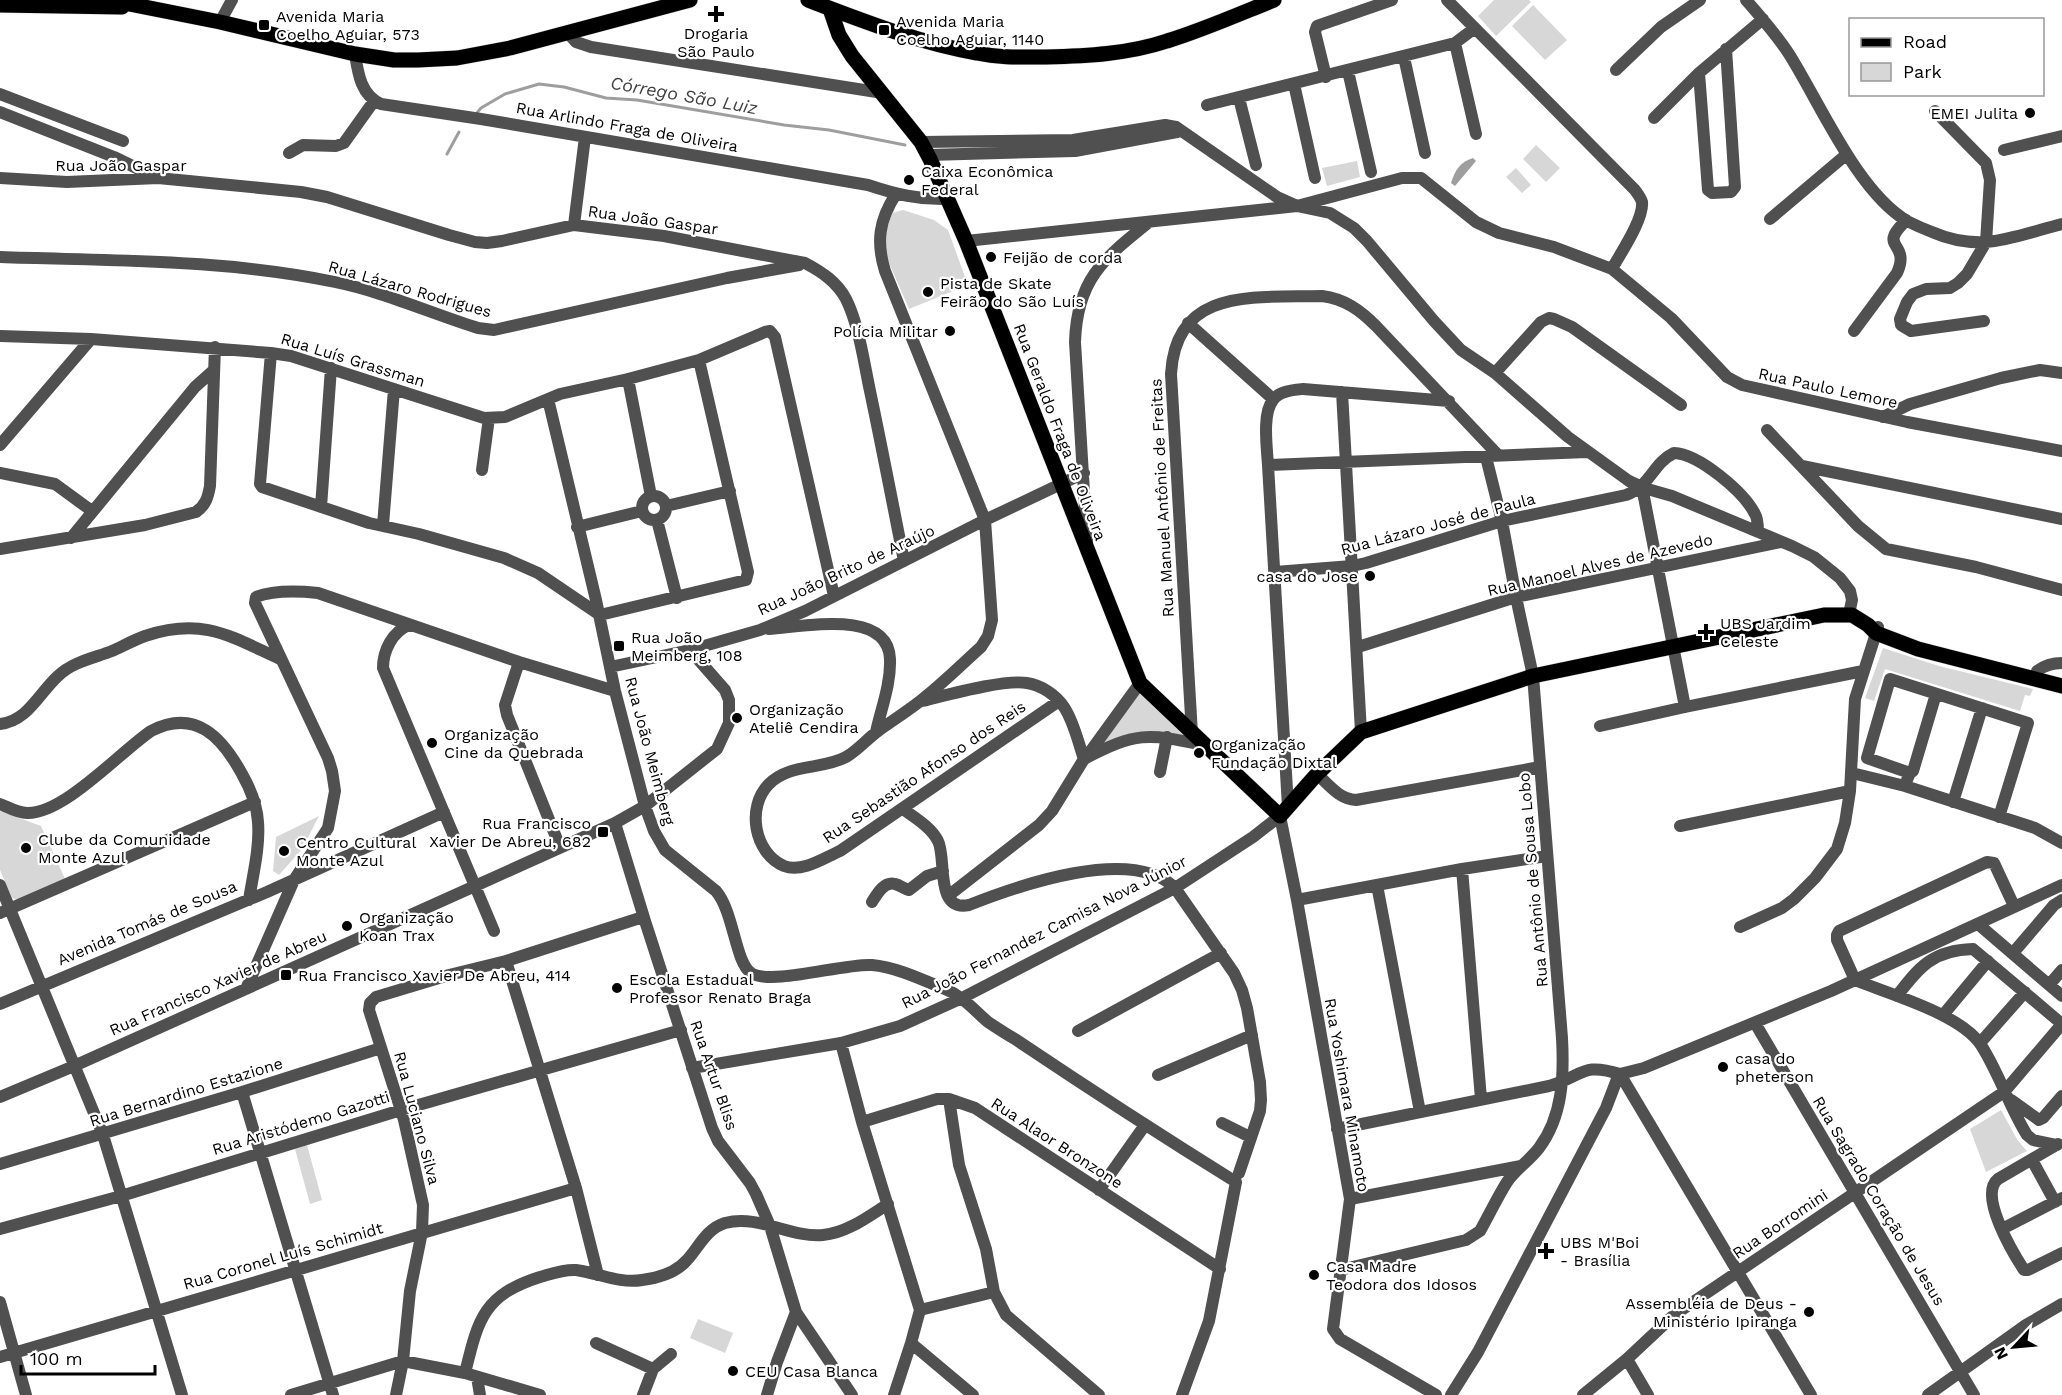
<svg xmlns="http://www.w3.org/2000/svg" width="2062" height="1395" font-family="'Work Sans',sans-serif">
	<rect width="100%" height="100%" fill="#fff"/>
	<path fill="#d7d7d7" d="M1494,0H1529L1531,2L1496,36L1478,16Z
		M1533,5L1567,40L1545,60L1512,26Z
		M1536,145L1560,168L1546,182L1523,159Z
		M1357,161L1360,177L1327,186L1322,168Z
		M1516,168L1531,185L1522,193L1506,177Z
		M903,210L934,220L948,230L968,285L909,309L886,256L884,238L892,213Z
		M1883,648L1939,666L2033,689L2030,696L2025,695L2020,711L1885,669L1874,701L1865,698Z
		M1140,691L1185,736L1094,749Z
		M0,811L41,826L66,881L18,900L12,898L0,870Z
		M319,816L302,849L279,875L273,871L276,837Z
		M2001,1110L2018,1141L2027,1151L1986,1172L1970,1129Z
		M307,1145L322,1200L310,1204L295,1149Z
		M698,1319L733,1333L725,1353L690,1338Z"/>
	<path fill="#9e9e9e" d="M1473,158L1476,161L1455,186L1451,183C1455,170 1460,162 1473,158Z"/>
	<g fill="none" stroke-linecap="round" stroke-linejoin="round">
		<path stroke="#9e9e9e" stroke-width="3" d="M476,114L481,108L505,94L539,84L564,87L606,98L637,100L784,125L829,130L905,145
			M447,154L459,132"/>
		<g stroke="#dbdbdb" stroke-width="16">
			<path id="major" d="M109,0L220,22L355,54L394,60H418L457,58L510,48L690,0
				M808,0C863,21 919,43 977,53C1000,58 1023,57 1046,57C1087,56 1128,54 1167,41C1203,30 1239,14 1274,0
				M0,5L122,7
				M830,9L839,35L852,56L921,142L930,159L966,241L1140,683L1280,816L1317,774L1361,732L1533,676L1824,615H1852L1868,625L1876,633L1918,649L2062,686"/>
		</g>
		<path stroke="#505050" stroke-width="12" d="M1447,0L1635,190C1637,193 1641,198 1642,202C1644,219 1620,254 1612,269
			M1746,0C1761,17 1776,34 1789,54C1820,103 1857,191 1907,221C1915,225 1924,229 1932,232C1948,239 1968,243 1986,242C2010,240 2038,230 2062,224
			M220,22L232,0
			M568,33L576,42L591,47L883,93
			M1455,43L1476,134
			M355,54C358,74 361,95 381,104L481,119L868,185C895,194 919,200 948,199
			M1404,57L1425,153
			M1616,70L1661,27L1700,0
			M1348,71L1371,172
			M1699,73L1708,190L1712,193L1731,192L1735,187L1726,49
			M1326,77L1315,32L1317,26L1392,0
			M1294,84L1315,178
			M0,94L123,141
			M1239,98L1256,165
			M1207,105L1455,43L1475,28
			M1935,111L1986,163L1990,180L1986,242L1967,274L1958,283L1950,288L1926,289L1913,294L1907,302L1900,319L1901,325L1911,331L1984,321
			M0,112L114,157L157,178
			M1654,118L1699,73L1763,19
			M921,142L1073,140L1165,125L1176,127L1277,197L1297,206L1330,213L1354,228L1367,241L1434,321L1461,350L1495,373L1568,437L1629,481L1644,488L1672,496L1792,546L1814,557L1840,578L1850,591L1852,600L1849,614
			M2004,150L2062,136
			M289,153L303,145L336,146L344,143L374,101
			M928,155L1075,151L1177,132
			M0,178L67,182L158,178L301,192L327,197L449,235L475,242L487,243L502,241L574,225L664,236L805,263C822,272 837,282 846,299C859,325 864,363 870,391C882,448 893,505 904,561
			M896,194C879,220 876,242 885,271L985,520L992,620L988,636L981,647C961,665 941,685 919,702C906,712 892,721 878,731C867,739 858,750 846,757C822,770 790,763 769,784C746,807 754,853 784,866C802,873 824,858 840,851L1059,701
			M1770,219L1847,154
			M574,225L585,137
			M966,241L1297,206L1402,178H1421L1476,222L1499,233L1554,247L1612,269L1671,318L1727,377L1742,385L1907,422L2062,451
			M0,257C112,261 225,259 335,282C384,292 430,313 478,328L494,330L727,278L799,265
			M1188,323L1273,399
			M1854,331L1897,273C1908,249 1890,247 1894,236C1896,230 1902,225 1906,220
			M0,336L91,339L271,353L291,356L484,418L505,417L560,394L628,379L699,360L765,332L770,331L775,337L834,596
			M271,353L260,484L262,487L369,523L419,534L504,558L538,573L600,615L746,580L748,572L699,360
			M1495,373L1541,322L1549,318L1554,319L1572,327L1681,405
			M628,379L651,496
			M1342,392L1361,732
			M548,399L596,600L615,691L645,806L654,831L665,850L716,891C734,912 735,962 751,973C772,986 844,963 872,965C896,967 923,980 945,989C963,996 974,1010 988,1022C997,1028 1006,1034 1015,1039C1088,1088 1162,1136 1236,1182L1209,1321L1182,1395
			M1883,417L1910,404L2001,378L2040,370L2062,373
			M1767,430L1858,526L1886,549L1976,567L2062,590
			M0,445L91,339
			M1268,465L1587,452
			M1802,466L2062,519
			M482,470L489,418
			M0,473L55,484L92,511
			M1642,487L1685,707
			M642 508a12 12 0 1 1 24 0a12 12 0 1 1-24 0Z
			M666,506L730,491
			M321,507L331,368
			M657,520L677,598
			M383,525L394,389
			M577,527L642,511
			M71,538L195,387L214,370
			M1087,542L1075,342C1077,280 1102,260 1148,223
			M0,549L145,525L196,512C206,505 208,497 210,486L215,347
			M1275,572L1352,566L1366,563L1502,521L1626,495C1650,487 1653,463 1674,453C1699,454 1744,492 1755,514C1758,519 1758,526 1758,532
			M409,625C392,632 383,651 383,668L494,931
			M769,629C803,627 888,608 890,659C891,684 881,709 876,732
			M1358,647L1516,597L1781,542
			M519,662L505,705L507,715L560,847
			M610,667L690,650L760,630L805,611L985,520L1084,473
			M2036,679L2037,671C2045,665 2052,663 2062,663
			M922,701C947,695 1004,679 1027,683C1041,685 1056,695 1064,707C1074,722 1078,742 1084,759L1052,811L1039,825L948,896
			M0,724C28,721 39,693 58,676C72,662 94,658 112,651C123,646 134,640 145,636C203,617 230,636 280,659
			M1600,726L1685,707L1863,671
			M1192,734L1171,374C1176,286 1256,298 1322,296C1345,299 1360,310 1376,326L1499,456
			M1087,756L1140,683
			M1084,759C1136,732 1147,733 1203,745
			M1160,772L1167,737
			M1852,773L1905,786L2035,828L2062,843
			M1910,773L1867,758L1890,679L2028,723L1999,817
			M1317,774C1329,785 1339,799 1356,800L1540,767
			M1907,780L1910,773L1913,771L1936,694
			M1953,802L1982,708
			M0,804C8,807 17,813 27,813C64,814 120,752 151,731C195,708 222,737 242,774C250,788 257,805 258,822C260,847 253,874 249,900
			M1288,807L1268,465C1267,448 1262,413 1273,400C1279,391 1293,390 1303,389L1449,401
			M903,809C915,818 931,827 938,841C947,858 934,912 969,905C1017,886 1132,845 1175,888L1234,973L1242,990L1247,1008L1260,1082L1261,1100L1260,1111L1239,1173
			M615,823L645,921L712,1128L718,1141L750,1183L756,1194L770,1226L796,1312L777,1362L767,1395
			M1680,826L1850,791
			M1462,869L1481,1099
			M0,885L103,1135L182,1395
			M1377,885L1420,1112
			M1297,900L1462,869L1547,856
			M872,902C877,894 884,881 895,884C900,885 904,889 909,890L927,876L943,871
			M0,913L255,802
			M1978,924L2062,996
			M1740,927L1782,908L1794,899L1815,878L1837,849L1845,823L1850,791L1855,699L1878,627
			M2013,953L2054,905L2062,900
			M506,961L576,1188L598,1275
			M1855,980C1889,994 1961,1014 1981,1045C1999,1073 2009,1106 2027,1135L2033,1140L2057,1145
			M1855,980L1837,940V935L1839,931L1987,862L1994,863L2014,906
			M2049,985L2062,970
			M246,989L294,880L328,828L335,791L332,771L328,758L255,603L256,597C274,590 299,591 318,593L519,662L615,691
			M1897,996C1919,967 1933,950 1973,949L2062,1024
			M0,1004L267,892L444,812
			M1943,1015L1988,961
			M1755,1023L1974,1395
			M1078,1031L1221,953
			M841,1043L862,1122L920,1310L911,1343L894,1395
			M1980,1043L2025,992
			M692,1068L841,1043L900,1026L962,998L1175,888L1253,837L1280,816L1297,900L1350,1199L1333,1329L1340,1339L1436,1395
			M1620,1074L1644,1068L1831,991L2062,885
			M1620,1074L1811,1395
			M1158,1075L1252,1035
			M242,1092L333,1395
			M0,1097L74,1066L475,886L615,823L645,806L717,749L729,723V700L725,690L690,650
			M949,1099L959,1165L986,1249L994,1292L1006,1315L1099,1395
			M2011,1100L2039,1120L2043,1118L2062,1096
			M862,1122L937,1099H949L975,1108L1220,1269
			M1222,1123L1250,1137
			M1337,1129L1549,1086C1584,1076 1581,1062 1620,1074
			M2058,1144L1998,1179C1978,1195 2013,1253 2024,1270H2028L2062,1253
			M2032,1160L2055,1202
			M0,1164L242,1092L381,1048
			M1099,1190L1145,1125
			M1350,1199L1521,1166
			M0,1229L121,1196L401,1110L681,1030
			M2002,1229L2062,1198
			M1340,1270L1466,1240L1480,1231C1489,1215 1497,1198 1507,1182C1516,1169 1529,1161 1539,1148C1563,1116 1564,1076 1562,1038L1533,676L1516,597L1502,521L1486,457
			M0,1302L26,1395
			M920,1310L994,1292
			M796,1312L852,1395
			M596,1343L653,1369
			M911,1343L973,1395
			M0,1357L576,1188
			M1627,1359L1648,1395
			M465,1373C478,1320 483,1295 540,1277C551,1274 564,1269 576,1270C598,1273 620,1284 642,1280C658,1278 676,1273 687,1260C699,1247 706,1229 725,1223C759,1214 790,1238 823,1235C847,1233 869,1216 888,1204
			M477,1377L480,1395
			M291,1395L403,1361L465,1373L540,1395
			M396,1395L403,1361L410,1291L422,1232L423,1205L404,1120L369,1010L370,1003L376,997L449,975L506,961L643,917
			M643,1395L653,1369L671,1354
			M1451,1395L1478,1352L1606,1108L1619,1074
			M1583,1395L1627,1359L1674,1315L2004,1092L2062,1024
			M1928,1395L2026,1325L2062,1304"/>
		<use href="#major" stroke="#000" stroke-width="15"/>
	</g>
	<g fill="#000" stroke="#fff" stroke-width="2">
		<path d="M713 5h6v6h6v6h-6v6h-6v-6h-6v-6h6z"/>
		<rect x="258" y="19" width="12" height="12" rx="3"/>
		<rect x="878" y="24" width="12" height="12" rx="3"/>
		<circle cx="2030" cy="113" r="6"/>
		<circle cx="909" cy="180" r="6"/>
		<circle cx="991" cy="257" r="6"/>
		<circle cx="928" cy="292" r="6"/>
		<circle cx="950" cy="331" r="6"/>
		<circle cx="1370" cy="576" r="6"/>
		<path d="M1703 623h6v6h6v6h-6v6h-6v-6h-6v-6h6z"/>
		<rect x="613" y="640" width="12" height="12" rx="3"/>
		<circle cx="737" cy="718" r="6"/>
		<circle cx="432" cy="743" r="6"/>
		<circle cx="1199" cy="753" r="6"/>
		<rect x="597" y="826" width="12" height="12" rx="3"/>
		<circle cx="26" cy="848" r="6"/>
		<circle cx="284" cy="851" r="6"/>
		<circle cx="347" cy="926" r="6"/>
		<rect x="280" y="969" width="12" height="12" rx="3"/>
		<circle cx="617" cy="988" r="6"/>
		<circle cx="1723" cy="1067" r="6"/>
		<path d="M1543 1242h6v6h6v6h-6v6h-6v-6h-6v-6h6z"/>
		<circle cx="1314" cy="1275" r="6"/>
		<circle cx="1809" cy="1312" r="6"/>
		<circle cx="733" cy="1371" r="6"/>
	</g>
	<g text-anchor="middle" dominant-baseline="central" stroke-width="4.5" stroke-linejoin="round" paint-order="stroke">
		<g font-size="16" fill="#000" stroke="#fff" text-anchor="start">
			<text x="276" y="16">Avenida Maria<tspan x="276" dy="18">Coelho Aguiar, 573</tspan></text>
			<text x="896" y="21">Avenida Maria<tspan x="896" dy="18">Coelho Aguiar, 1140</tspan></text>
			<text x="716" y="33" text-anchor="middle">Drogaria<tspan x="716" dy="18">São Paulo</tspan></text>
			<text x="2018" y="113" text-anchor="end">EMEI Julita</text>
			<text x="921" y="171">Caixa Econômica<tspan x="921" dy="18">Federal</tspan></text>
			<text x="1003" y="257">Feijão de corda</text>
			<text x="940" y="283">Pista de Skate<tspan x="940" dy="18">Feirão do São Luís</tspan></text>
			<text x="938" y="331" text-anchor="end">Polícia Militar</text>
			<text x="1358" y="576" text-anchor="end">casa do Jose</text>
			<text x="1720" y="623">UBS Jardim<tspan x="1720" dy="18">Celeste</tspan></text>
			<text x="631" y="637">Rua João<tspan x="631" dy="18">Meimberg, 108</tspan></text>
			<text x="749" y="709">Organização<tspan x="749" dy="18">Ateliê Cendira</tspan></text>
			<text x="444" y="734">Organização<tspan x="444" dy="18">Cine da Quebrada</tspan></text>
			<text x="1211" y="744">Organização<tspan x="1211" dy="18">Fundação Dixtal</tspan></text>
			<text x="591" y="823" text-anchor="end">Rua Francisco<tspan x="591" dy="18">Xavier De Abreu, 682</tspan></text>
			<text x="38" y="839">Clube da Comunidade<tspan x="38" dy="18">Monte Azul</tspan></text>
			<text x="296" y="842">Centro Cultural<tspan x="296" dy="18">Monte Azul</tspan></text>
			<text x="359" y="917">Organização<tspan x="359" dy="18">Koan Trax</tspan></text>
			<text x="298" y="975">Rua Francisco Xavier De Abreu, 414</text>
			<text x="629" y="979">Escola Estadual<tspan x="629" dy="18">Professor Renato Braga</tspan></text>
			<text x="1735" y="1058">casa do<tspan x="1735" dy="18">pheterson</tspan></text>
			<text x="1560" y="1242">UBS M'Boi<tspan x="1560" dy="18">- Brasília</tspan></text>
			<text x="1326" y="1266">Casa Madre<tspan x="1326" dy="18">Teodora dos Idosos</tspan></text>
			<text x="1797" y="1303" text-anchor="end">Assembléia de Deus -<tspan x="1797" dy="18">Ministério Ipiranga</tspan></text>
			<text x="745" y="1371">CEU Casa Blanca</text>
		</g>
		<g font-size="16" fill="#000" stroke="#fff">
			<text transform="translate(627 127) rotate(10)">Rua Arlindo Fraga de Oliveira</text>
			<text x="121" y="165">Rua João Gaspar</text>
			<text transform="translate(653 220) rotate(8)">Rua João Gaspar</text>
			<text transform="translate(410 289) rotate(16)">Rua Lázaro Rodrigues</text>
			<text transform="translate(353 360) rotate(17)">Rua Luís Grassman</text>
			<text transform="translate(1828 388) rotate(12)">Rua Paulo Lemore</text>
			<text transform="translate(1060 432) rotate(69)">Rua Geraldo Fraga de Oliveira</text>
			<text transform="translate(1162 498) rotate(-93)">Rua Manuel Antônio de Freitas</text>
			<text transform="translate(1438 524) rotate(-15)">Rua Lázaro José de Paula</text>
			<text transform="translate(1600 565) rotate(-13)">Rua Manoel Alves de Azevedo</text>
			<text transform="translate(846 570) rotate(-25)">Rua João Brito de Araújo</text>
			<text transform="translate(650 751) rotate(75)">Rua João Meimberg</text>
			<text transform="translate(924 772) rotate(-34)">Rua Sebastião Afonso dos Reis</text>
			<text transform="translate(1533 880) rotate(-95)">Rua Antônio de Sousa Lobo</text>
			<text transform="translate(147 923) rotate(-23)">Avenida Tomás de Sousa</text>
			<text transform="translate(1044 932) rotate(-27)">Rua João Fernandez Camisa Nova Júnior</text>
			<text transform="translate(218 983) rotate(-24)">Rua Francisco Xavier de Abreu</text>
			<text transform="translate(714 1075) rotate(71)">Rua Artur Bliss</text>
			<text transform="translate(186 1092) rotate(-17)">Rua Bernardino Estazione</text>
			<text transform="translate(1347 1095) rotate(80)">Rua Yoshimara Minamoto</text>
			<text transform="translate(417 1118) rotate(75)">Rua Luciano Silva</text>
			<text transform="translate(301 1123) rotate(-17)">Rua Aristódemo Gazotti</text>
			<text transform="translate(1057 1143) rotate(33)">Rua Alaor Bronzone</text>
			<text transform="translate(1879 1201) rotate(59)">Rua Sagrado Coração de Jesus</text>
			<text transform="translate(1780 1224) rotate(-34)">Rua Borromini</text>
			<text transform="translate(283 1256) rotate(-16)">Rua Coronel Luís Schimidt</text>
		</g>
		<g font-size="18" font-style="italic" fill="#3f3f3f" stroke="#fff">
			<text transform="translate(684 95) rotate(10)">Córrego São Luiz</text>
		</g>
	</g>
	<rect x="1849" y="18" width="195" height="78" fill="#ffffff" stroke="#999999" stroke-width="1.5"/>
	<rect x="1861" y="38" width="30" height="9" fill="#000000" stroke="#999999" stroke-width="1.5"/>
	<text x="1903" y="48" font-size="18" fill="#000000">Road</text>
	<rect x="1861" y="63" width="30" height="18" fill="#d7d7d7" stroke="#999999" stroke-width="1.5"/>
	<text x="1903" y="78" font-size="18" fill="#000000">Park</text>
	<g transform="translate(2014 1347) rotate(244)" stroke="#ffffff" stroke-width="4.5" paint-order="stroke">
	<path d="M0-4.5L10 22L0 15L-10 22Z" fill="#000000"/>
	<text y="-9" font-size="16" font-weight="bold" text-anchor="middle" fill="#000000">N</text>
	</g>
	<path d="M21 1365v9h134v-9" fill="none" stroke="#000000" stroke-width="3"/>
	<text x="30" y="1365" font-size="18" fill="#000000" stroke="#ffffff" stroke-width="4.5" paint-order="stroke">100 m</text>
</svg>
